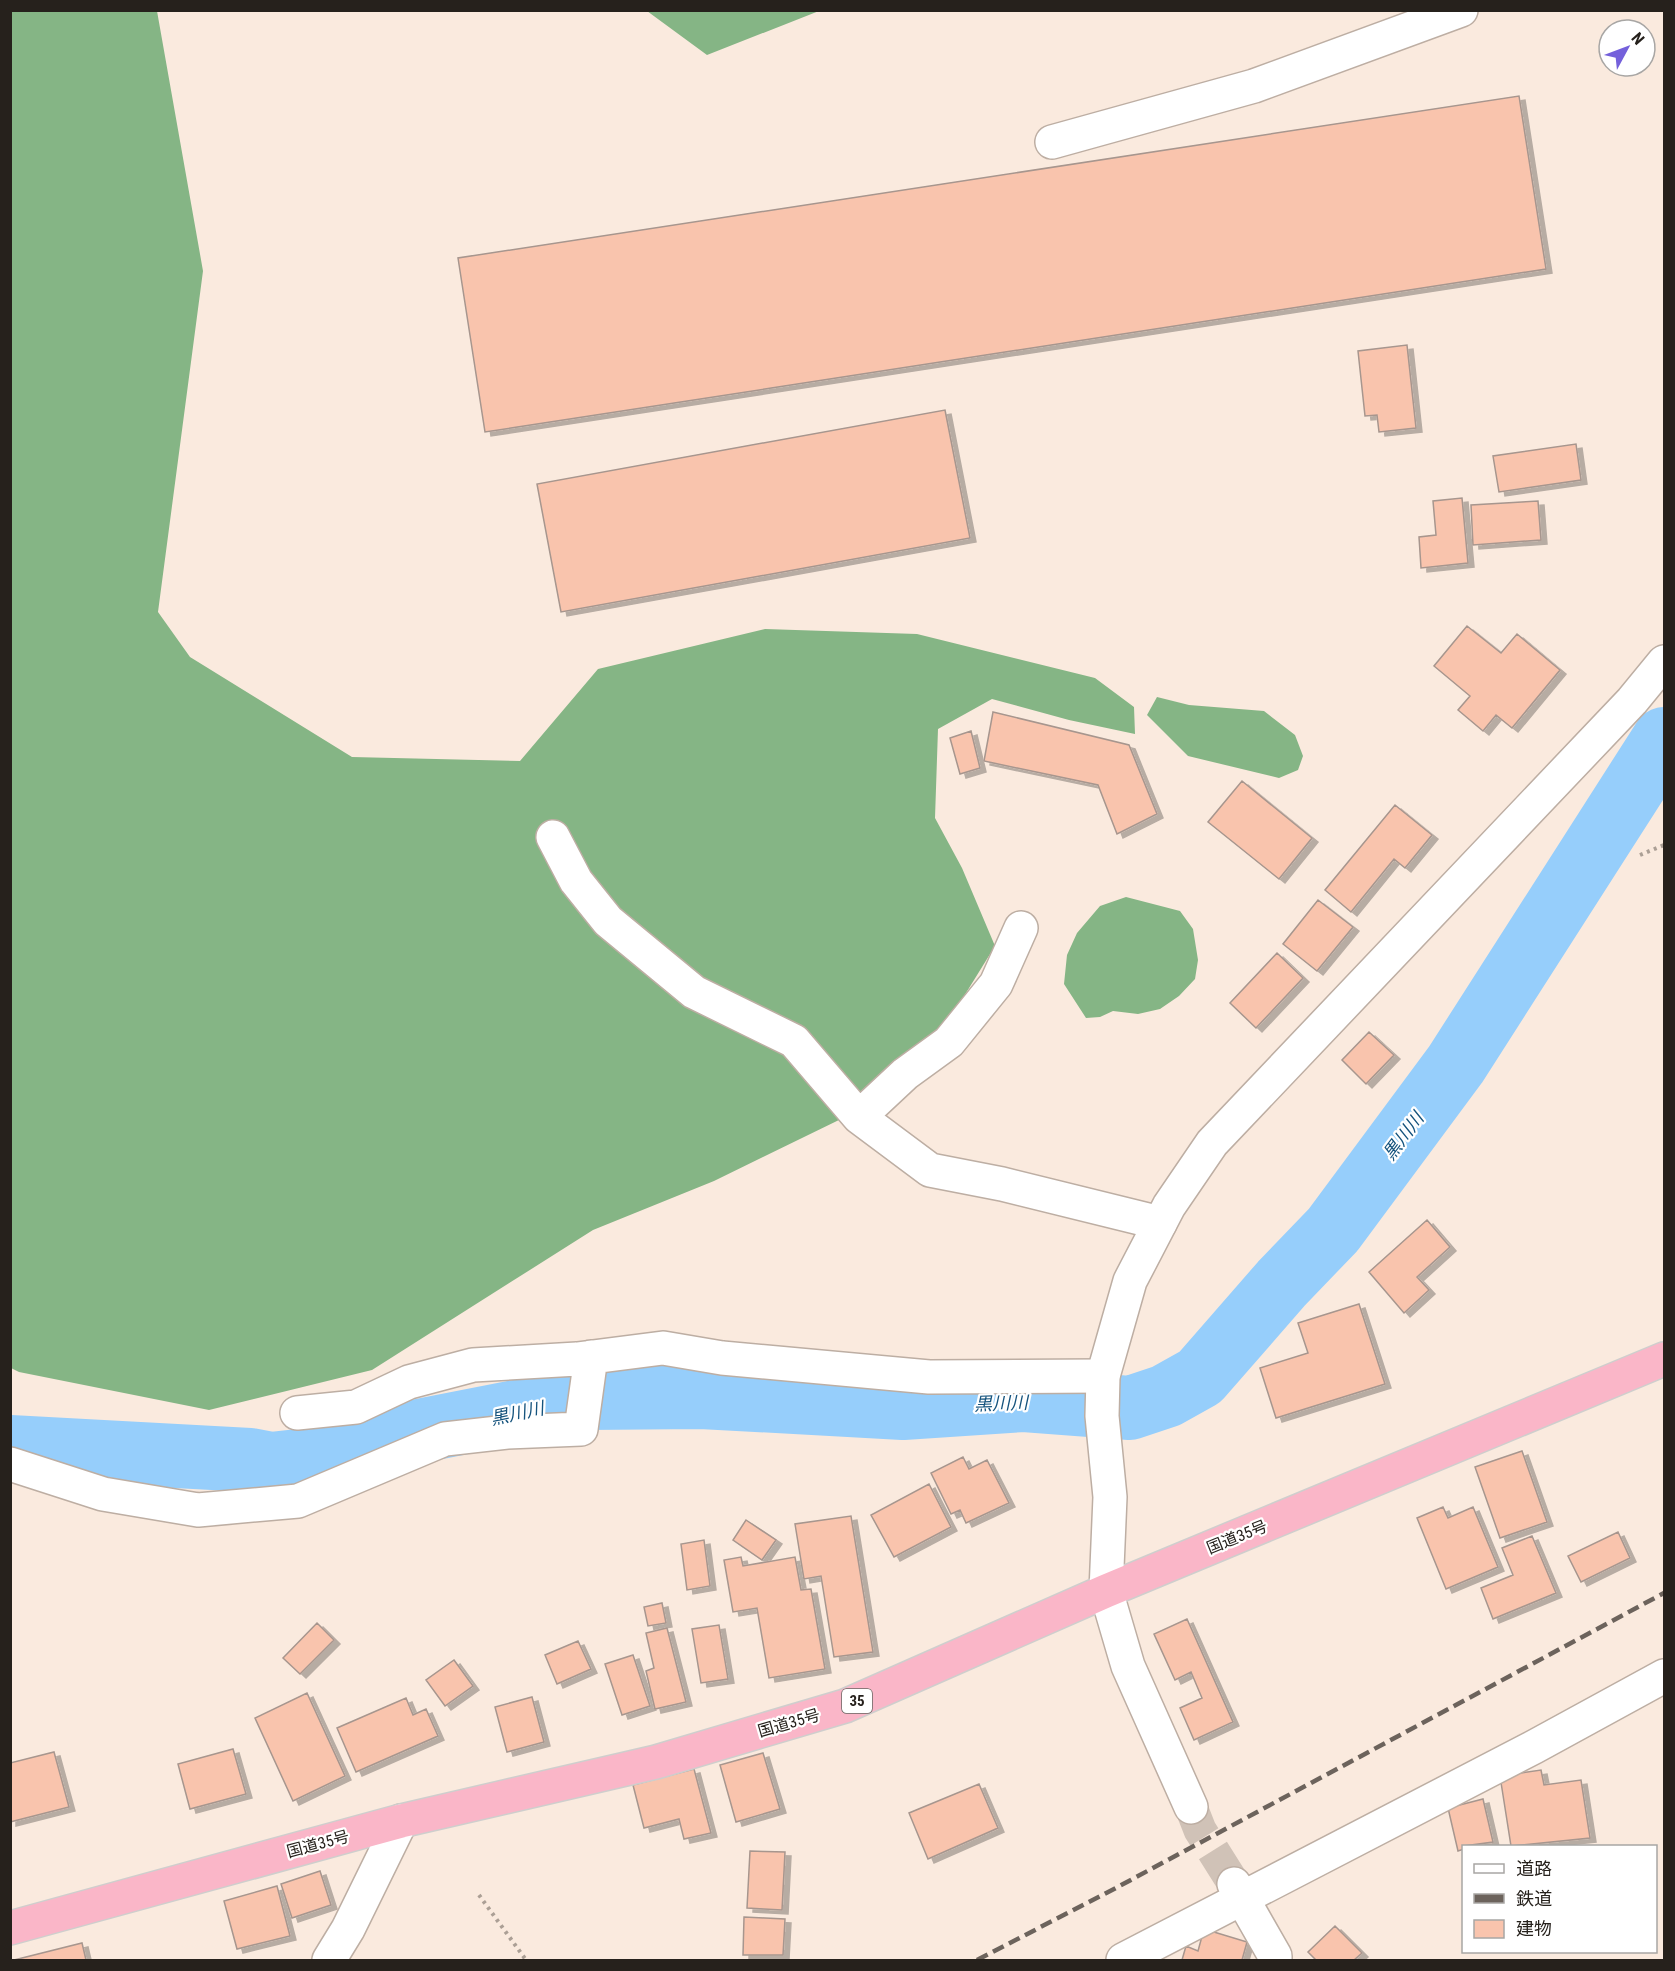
<svg xmlns="http://www.w3.org/2000/svg" width="1675" height="1971" font-family="'Roboto Condensed','Noto Sans JP',sans-serif">
	<defs>
		<filter id="shadow"><feDropShadow dx="6" dy="4" stdDeviation="0" flood-color="#0004"/></filter>
	</defs>
	<rect width="100%" height="100%" fill="#faeade"/>
	<path fill="#85b585" d="M10,11H157L203,271L158,612L190,657L352,757L520,761L598,669L765,629L917,634L1095,678L1134,707L1135,734L1069,720L992,699L938,729L935,818L962,868L995,946L953,1014L841,1119L714,1181L593,1230L372,1370L209,1410L19,1372L11,1368Z
		M647,11H819L707,55Z
		M1157,697L1189,705L1264,711L1295,735L1303,756L1298,770L1279,778L1188,756L1147,715Z
		M1126,897L1180,911L1193,929L1198,960L1195,979L1179,996L1160,1009L1138,1014L1113,1011L1100,1017L1086,1018L1064,984L1067,955L1077,933L1100,906Z"/>
	<g fill="none" stroke-linecap="round" stroke-linejoin="round">
		<path stroke="#96cefb" stroke-width="64" d="M10,1447L250,1460L271,1464L307,1460L409,1433L587,1398L701,1397L903,1408L1024,1400L1130,1408L1166,1396L1200,1377L1282,1283L1333,1230L1456,1064L1664,739"/>
	</g>
	<path fill="#f9c4ad" stroke="#a7968e" stroke-width="1.5" filter="url(#shadow)" d="M1519,96L1546,269L485,432L458,258Z
		M1407,345L1416,428L1379,432L1377,415L1365,416L1358,351Z
		M945,410L970,538L561,612L537,484Z
		M1576,444L1581,480L1499,492L1493,456Z
		M1462,498L1468,563L1421,568L1419,537L1436,535L1433,501Z
		M1538,501L1541,540L1473,545L1471,505Z
		M1467,626L1501,653L1517,634L1560,670L1512,728L1496,715L1483,731L1458,710L1470,696L1434,666Z
		M993,712L1129,745L1157,814L1117,834L1098,785L984,761Z
		M971,731L980,768L960,774L950,738Z
		M1242,781L1312,838L1279,879L1208,822Z
		M1395,805L1432,835L1405,868L1394,859L1351,912L1325,890Z
		M1318,900L1353,927L1317,971L1283,944Z
		M1277,953L1303,978L1256,1028L1230,1003Z
		M1369,1032L1394,1055L1366,1084L1342,1060Z
		M1427,1220L1450,1247L1417,1277L1429,1290L1404,1313L1369,1272Z
		M1359,1304L1385,1384L1276,1418L1260,1368L1308,1353L1298,1323Z
		M1522,1451L1547,1522L1500,1538L1475,1467Z
		M963,1457L969,1469L987,1460L1009,1503L966,1523L960,1510L951,1514L931,1473Z
		M929,1484L951,1527L894,1557L871,1515Z
		M1443,1507L1448,1518L1473,1507L1498,1567L1446,1589L1417,1518Z
		M851,1516L873,1652L834,1657L821,1576L804,1579L795,1524Z
		M746,1520L776,1540L762,1560L733,1540Z
		M1618,1532L1630,1558L1581,1582L1568,1556Z
		M1532,1536L1556,1593L1493,1619L1481,1588L1513,1575L1502,1548Z
		M704,1540L710,1586L687,1590L681,1544Z
		M741,1557L743,1566L795,1557L801,1590L811,1589L825,1669L769,1678L757,1608L733,1612L724,1560Z
		M662,1603L666,1623L648,1626L644,1607Z
		M1187,1619L1233,1722L1194,1740L1180,1708L1202,1698L1191,1672L1175,1680L1154,1634Z
		M317,1623L334,1640L300,1674L283,1658Z
		M719,1625L728,1679L701,1683L692,1629Z
		M667,1628L686,1702L655,1709L646,1671L654,1668L646,1633Z
		M578,1641L591,1669L557,1684L545,1655Z
		M633,1655L650,1706L622,1715L605,1664Z
		M454,1660L473,1686L445,1706L426,1680Z
		M307,1693L345,1776L293,1801L255,1718Z
		M532,1697L544,1742L507,1752L495,1707Z
		M406,1698L413,1715L426,1709L438,1736L356,1772L337,1728Z
		M233,1749L246,1794L190,1809L178,1764Z
		M54,1752L69,1807L10,1822V1763Z
		M763,1753L780,1809L736,1822L720,1765Z
		M694,1769L711,1833L684,1839L679,1819L644,1828L633,1785Z
		M1541,1770L1544,1785L1581,1780L1590,1838L1511,1846L1500,1776Z
		M979,1784L998,1828L928,1859L909,1813Z
		M1483,1799L1493,1842L1464,1846V1849L1458,1851L1448,1808Z
		M750,1851L785,1852L782,1910L747,1908Z
		M320,1871L331,1905L292,1918L281,1884Z
		M277,1886L290,1936L237,1949L224,1901Z
		M744,1917L785,1919L783,1955H743Z
		M1335,1926L1362,1953L1354,1960H1316L1308,1952Z
		M1204,1929L1247,1942L1242,1960H1182L1186,1946L1198,1951Z
		M82,1943L86,1960H14Z"/>
	<g fill="none" stroke-linecap="round" stroke-linejoin="round">
		<path stroke="#d0c2b7" stroke-width="33" stroke-dasharray="33 16" stroke-linecap="butt" d="M1191,1807L1200,1830L1234,1884"/>
		<g stroke="#bdaea3" stroke-width="36">
			<path id="minor" d="M1052,142L1254,86L1461,10
				M553,837L576,881L608,921L694,992L794,1041L859,1117L930,1170L1002,1184L1160,1223
				M859,1117L905,1074L949,1042L996,984L1021,928
				M297,1413L356,1407L409,1382L473,1365L577,1359L663,1348L722,1358L929,1377L1103,1376
				M10,1464L103,1494L198,1510L298,1501L445,1439L507,1432L581,1429L591,1357
				M1106,1591L1128,1666L1191,1807
				M1234,1884L1275,1956V1960
				M329,1960L348,1929L401,1821
				M1123,1960L1534,1747L1664,1676"/>
		</g>
		<g stroke="#bdaea3" stroke-width="36">
			<path id="tertiary" d="M1106,1591L1110,1497L1102,1416L1103,1376L1130,1281L1169,1206L1212,1143L1632,701L1664,662"/>
		</g>
		<g stroke="#cfcecd" stroke-width="36">
			<path id="trunk" d="M10,1928L401,1821L656,1762L845,1706L1106,1591L1664,1359"/>
		</g>
		<path stroke="#ab9f95" stroke-width="4" stroke-dasharray="3 4.5" stroke-linecap="butt" d="M1640,855L1664,845
			M479,1895L526,1960"/>
		<use href="#minor" stroke="#fff" stroke-width="33"/>
		<use href="#tertiary" stroke="#fff" stroke-width="33"/>
		<use href="#trunk" stroke="#fab6c8" stroke-width="33"/>
		<path stroke="#6c635c" stroke-width="4.5" stroke-dasharray="12 6" stroke-linecap="butt" d="M977,1960L1114,1889L1664,1593"/>
	</g>
	<g text-anchor="middle" dominant-baseline="central" stroke-width="4.5" stroke-linejoin="round" paint-order="stroke">
		<rect fill="#fff" stroke="#676460" stroke-width="1.5" x="842" y="1689" width="30" height="24" rx="4.5"/>
		<g font-size="15" font-weight="bold" fill="#26211c">
			<text x="857" y="1701">35</text>
		</g>
		<g font-size="16" fill="#26211c" stroke="#fff">
			<text transform="translate(1237 1537) rotate(-22)">国道35号</text>
			<text transform="translate(789 1723) rotate(-16)">国道35号</text>
			<text transform="translate(318 1844) rotate(-15)">国道35号</text>
		</g>
		<g font-size="18" font-style="italic" fill="#15537d" stroke="#fff">
			<text transform="translate(1403 1136) rotate(-53)">黒川川</text>
			<text transform="translate(1001 1403) rotate(-2)">黒川川</text>
			<text transform="translate(517 1413) rotate(-12)">黒川川</text>
		</g>
	</g>
	<rect width="1675" height="1971" fill="none" stroke="#26211c" stroke-width="24"/>
	<rect x="1462" y="1845" width="195" height="108" fill="#ffffff" stroke="#a8a6a4" stroke-width="1.5"/>
	<rect x="1474" y="1864" width="30" height="9" fill="#ffffff" stroke="#a8a6a4" stroke-width="1.5"/>
	<text x="1516" y="1875" font-size="18" fill="#26211c">道路</text>
	<rect x="1474" y="1894" width="30" height="9" fill="#6c635c" stroke="#a8a6a4" stroke-width="1.5"/>
	<text x="1516" y="1905" font-size="18" fill="#26211c">鉄道</text>
	<rect x="1474" y="1920" width="30" height="18" fill="#f9c4ad" stroke="#a8a6a4" stroke-width="1.5"/>
	<text x="1516" y="1935" font-size="18" fill="#26211c">建物</text>
	<g transform="translate(1627 48) rotate(49)"><circle r="28" fill="#ffffff" stroke="#a8a6a4" stroke-width="1.5"/>
	<path d="M0-4.5L10 22L0 15L-10 22Z" fill="#7460db"/>
	<text y="-9" font-size="16" font-weight="bold" text-anchor="middle" fill="#26211c">N</text>
	</g>
</svg>
